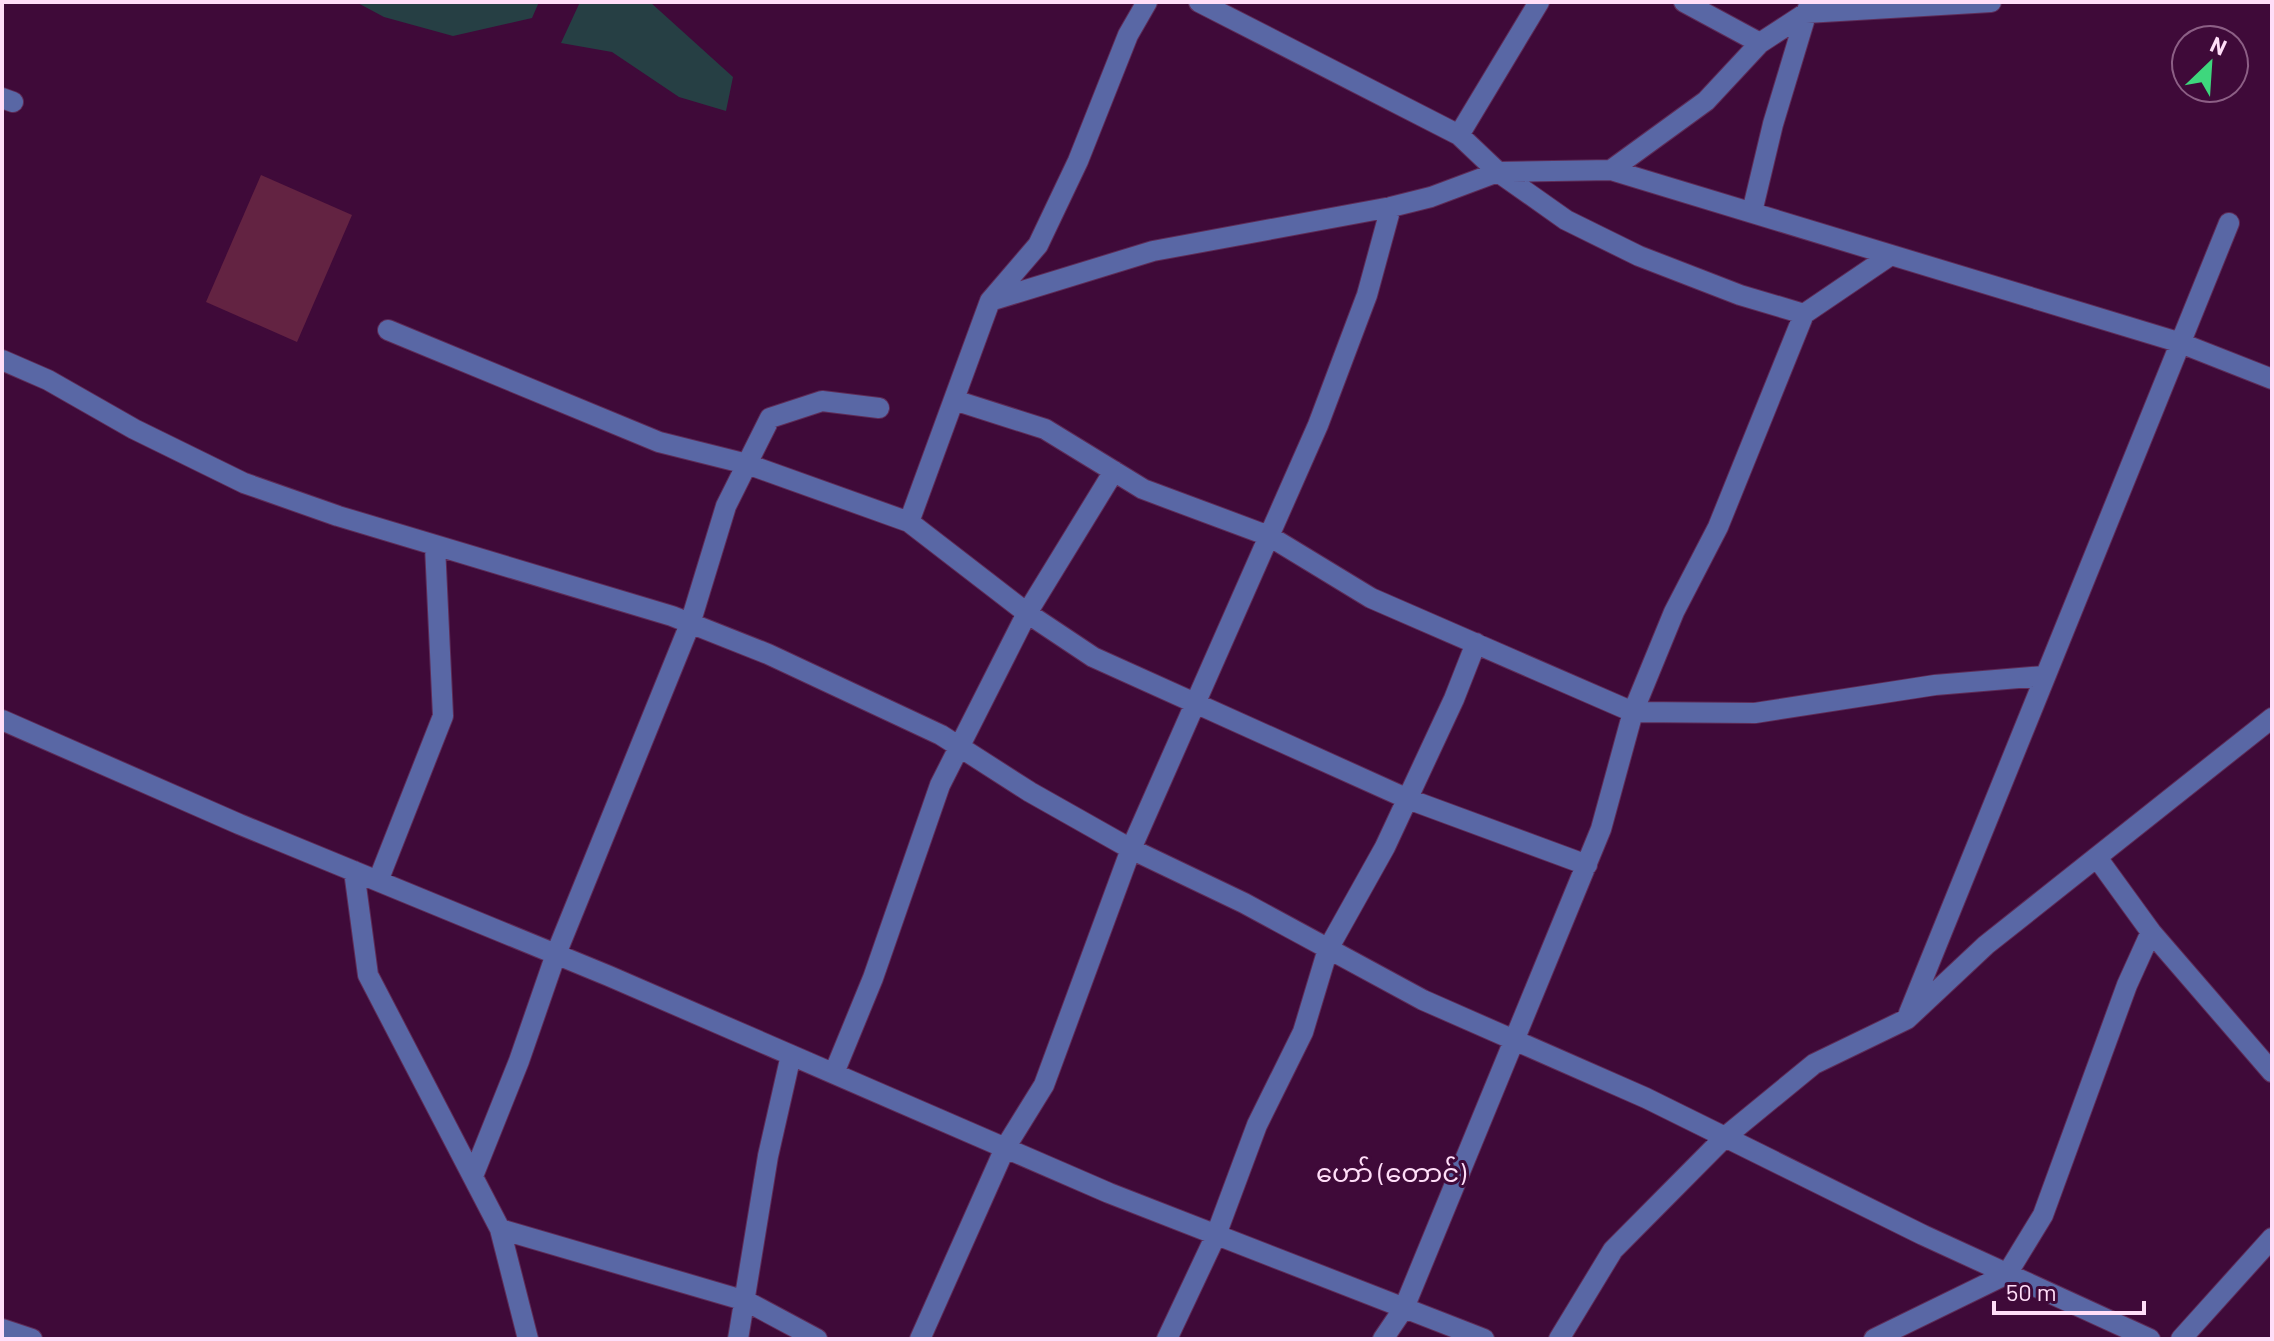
<svg xmlns="http://www.w3.org/2000/svg" width="2274" height="1341" font-family="Barlow,'Noto Sans Myanmar',sans-serif">
	<rect width="100%" height="100%" fill="#3f0a39"/>
	<path fill="#263f44" d="M356,2H539L532,18L453,36L384,17Z
		M580,2H650L733,77L726,111L679,97L612,52L561,43Z"/>
	<path fill="#632342" d="M261,175L352,215L297,342L206,302Z"/>
	<g fill="none" stroke-linecap="round" stroke-linejoin="round">
		<g stroke="#5e2c58" stroke-width="22">
			<path id="minor" d="M1199,2L1459,135L1498,172L1566,220L1639,256L1740,295L1804,314
				M1684,2L1760,43
				M2,98L13,102
				M1459,135L1539,2
				M1611,170L2178,342L2272,379
				M1752,212L1773,124L1808,8
				M990,301L1153,251L1391,207L1431,197L1498,172L1611,170L1706,101L1760,43L1806,13L1991,2
				M388,330L659,442L747,464L909,522L1027,613L1093,657L1408,799L1587,865
				M2,360L48,380L134,429L244,483L338,516L672,616L768,654L941,735L1030,792L1131,849L1244,903L1423,1000L1646,1098L1923,1235L2150,1339
				M954,400L1045,429L1143,489L1269,536L1371,598L1633,712L1755,713L1935,685L2044,676
				M909,522L990,301L1038,245L1078,161L1128,35L1147,2
				M2,720L239,824L609,976L1109,1193L1484,1339
				M2098,859L2151,932L2272,1072
				M354,871L368,975L500,1229L528,1339
				M378,881L443,716L435,546
				M1909,1013L2229,223
				M834,1073L873,978L940,785L1027,613L1114,471
				M473,1176L519,1061L556,954L690,624L726,506L770,418L822,401L879,408
				M500,1229L746,1301L817,1339
				M2,1329L32,1339
				M738,1339L768,1156L791,1055
				M920,1339L1005,1148L1044,1085L1131,849L1318,425L1367,295L1391,207
				M1167,1339L1216,1235L1257,1125L1303,1032L1328,949L1385,847L1454,699L1476,643
				M1383,1339L1404,1308L1601,829L1633,712L1674,612L1718,527L1804,314L1891,255
				M1559,1339L1613,1250L1725,1137L1814,1064L1907,1019L1986,945L2272,718
				M1874,1339L2007,1274L2043,1215L2127,985L2151,932
				M2181,1339L2272,1238"/>
		</g>
		<use href="#minor" stroke="#5967a5" stroke-width="20"/>
	</g>
	<g text-anchor="middle" dominant-baseline="central" stroke-width="6" stroke-linejoin="round" paint-order="stroke">
		<g font-size="26" fill="#ffdef8" stroke="#3f0a39">
			<text x="1391" y="1171">ဟော် (တောင်)</text>
		</g>
	</g>
	<rect width="2274" height="1341" fill="none" stroke="#ffdef8" stroke-width="8"/>
	<g transform="translate(2210 64) rotate(25)"><circle r="38" fill="#3f0a39" stroke="#8c5f85" stroke-width="2"/>
	<path d="M0-6L14 30L0 20L-14 30Z" fill="#3ed77d"/>
	<text y="-12" font-size="22" font-weight="bold" text-anchor="middle" fill="#ffdef8">N</text>
	</g>
	<path d="M1994 1301v12h150v-12" fill="none" stroke="#ffdef8" stroke-width="4"/>
	<text x="2006" y="1301" font-size="24" fill="#ffdef8" stroke="#3f0a39" stroke-width="6" paint-order="stroke">50 m</text>
</svg>
